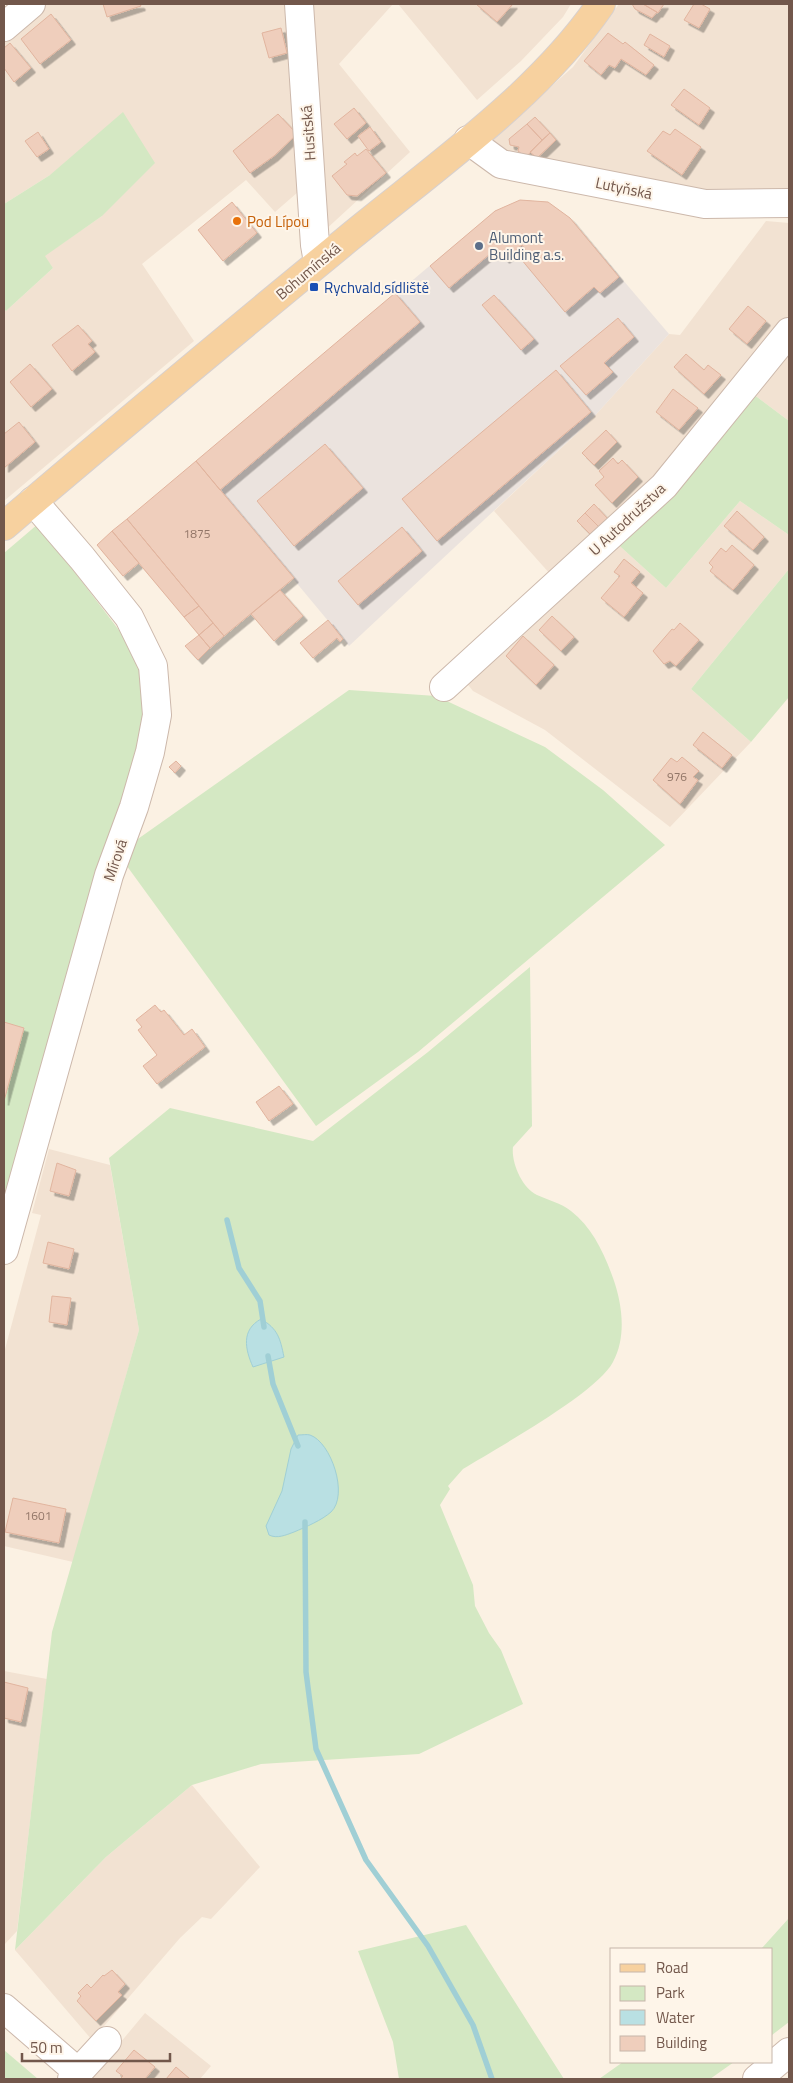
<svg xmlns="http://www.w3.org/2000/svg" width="793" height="2083" font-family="'Titillium Web',sans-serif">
	<defs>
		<filter id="shadow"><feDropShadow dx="4.5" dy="4.5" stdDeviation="0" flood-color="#0004"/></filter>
	</defs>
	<rect width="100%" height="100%" fill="#fbf1e3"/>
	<path fill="#f2e2d2" d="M46,4H286L298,137V192L275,212L246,180L142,264L194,341L4,501V309L6,311L53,268L44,256L102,216L50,175L4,204V41Z
		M305,4H393L339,64L410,152L323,232Z
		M398,4H571L563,17L521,61L477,100Z
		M619,4H789V189L671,194L507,157L492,139L573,67Z
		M766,221L789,223V315L707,420L618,514L551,575L494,511L590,421L669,334L680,335Z
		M789,342V421L749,391Z
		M740,501L789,535V569L691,689L751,742L670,827L545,730L473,691L465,681L612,539L666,588Z
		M49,1149L110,1165L139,1330L73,1562L4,1546V1353L41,1215L32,1213Z
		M4,1671L47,1679L17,1931L4,1945Z
		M192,1785L260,1867L211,1919L202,1917L180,1938L92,2040L15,1950L106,1857Z
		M145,2013L211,2066L200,2079H90Z"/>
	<path fill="#ebe3de" d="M520,200L548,202L570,218L669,334L590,421L349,646L196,462L495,211Z"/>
	<path fill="#d4e8c3" d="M123,112L155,163L102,216L45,256L53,268L6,311L4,309V204L50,175Z
		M749,391L789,421V535L740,501L666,588L612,539Z
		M38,524L128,642L143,675L147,710L4,1209V553Z
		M789,569V697L751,742L691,689Z
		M349,690L436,696L545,747L603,790L665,845L418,1052L316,1126L124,862L135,841Z
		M530,967L532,1126L513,1147C511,1162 522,1188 537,1195C548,1200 561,1203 571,1211C592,1227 604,1253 613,1278C622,1303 627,1336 613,1362C597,1393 497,1448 463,1469L448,1486L450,1489L440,1505L473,1585L475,1606L489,1633L501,1650L523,1704L419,1754L261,1764L192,1785L106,1857L15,1950L52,1632L139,1330L109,1158L170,1108L313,1141L428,1052Z
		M789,1918V2022L772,2035V1949H761Z
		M466,1925L564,2079H399L393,2042L358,1951Z
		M4,2050L38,2079H4Z
		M623,2062H734L710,2079H599Z"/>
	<path fill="#b9e0e3" stroke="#a0cfd5" d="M261,1319C278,1329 280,1338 284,1357L253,1367C245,1349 241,1330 261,1319Z
		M298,1435C302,1435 307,1434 310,1435C331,1442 349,1495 331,1512C322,1520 306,1527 294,1532C286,1535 277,1539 269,1535L266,1526L282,1491L291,1449Z"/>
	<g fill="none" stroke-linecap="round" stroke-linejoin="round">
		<path stroke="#a0cfd5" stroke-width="5.5" d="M227,1220L239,1268L260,1301L264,1327
			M268,1356L273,1384L298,1446
			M305,1522L306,1672L316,1749L366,1860L428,1946L473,2025L492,2079"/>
	</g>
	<path fill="#efcebc" stroke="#e1b49e" filter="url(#shadow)" d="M103,4H140L141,6L107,17Z
		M476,4H513L497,22Z
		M632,4H643L657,12L652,18L635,9Z
		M643,4H664L658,13Z
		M694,4H701L710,9L699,28L684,20Z
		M51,14L71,40L40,64L21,39Z
		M281,28L287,53L269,58L262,33Z
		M608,33L623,44L625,42L654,65L646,75L621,59L615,68L609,65L601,75L584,61Z
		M650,34L670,46L664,57L644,45Z
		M10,43L31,68L14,82L4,68V48Z
		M684,89L710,108L699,125L671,105Z
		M354,108L366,123L347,139L334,124Z
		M278,114L297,134L274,156L250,173L233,151Z
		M535,117L550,133L542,140L527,124Z
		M527,124L542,140L526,157L518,151L519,147L510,145L509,139Z
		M370,127L381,142L369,151L358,136Z
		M675,129L701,147L682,175L647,151L663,131L670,135Z
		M38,132L49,149L37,157L25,141Z
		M550,133L556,140L537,158L530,152Z
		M366,149L386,173L357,196L347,195L332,176L347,164L344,162L355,153L357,156Z
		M520,200L548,202L570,218L619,277L600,293L594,287L565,312L521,259L528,253L522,245L505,259L496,249L449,288L430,266L495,211Z
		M232,202L257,233L223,261L198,230Z
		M395,293L420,322L220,490L196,461Z
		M494,295L534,339L521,350L482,305Z
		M748,306L766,321L747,344L729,329Z
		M618,318L634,337L604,363L613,372L586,395L560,366Z
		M78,325L92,341L88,344L95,352L72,371L52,345Z
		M686,354L704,370L708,365L721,375L704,394L674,367Z
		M30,364L52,389L31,407L10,382Z
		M556,370L591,412L437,541L402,499Z
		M673,389L698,408L679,430L656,412Z
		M19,422L35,442L4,468V434Z
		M606,430L617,442L594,465L582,453Z
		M325,444L363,488L294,546L257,501Z
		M613,458L618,464L622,460L638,477L612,503L595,485L604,477L599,471Z
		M196,461L294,578L224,636L127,519Z
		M594,504L608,519L599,527L585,513Z
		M737,511L764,537L753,550L724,526Z
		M585,513L599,527L591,535L577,521Z
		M127,519L199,606L184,617L112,531Z
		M402,527L422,551L358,605L338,581Z
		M112,531L139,563L123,576L97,545Z
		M732,545L754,565L733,590L710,571L713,567L709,563L721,548L726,552Z
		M624,559L640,572L631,583L643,593L624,617L601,598L620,576L614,572Z
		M280,590L303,616L274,641L251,614Z
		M199,606L213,623L199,635L184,617Z
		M552,616L574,637L561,651L539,630Z
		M328,620L343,639L340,642L337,638L313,658L300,643Z
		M213,623L224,636L210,648L199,635Z
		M680,623L699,640L676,666L670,661L664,664L653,651L672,629L674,630Z
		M199,635L210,648L198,660L185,646Z
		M523,636L554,665L536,685L506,656Z
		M703,732L732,755L722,768L693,745Z
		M682,757L699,771L693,777L698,780L680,804L653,780L671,758L677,762Z
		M176,761L181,766L175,773L169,767Z
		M155,1005L161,1012L164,1010L184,1035L192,1029L205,1047L157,1084L143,1066L157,1055L138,1030L142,1027L136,1020Z
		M4,1022L24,1028L4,1101Z
		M279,1086L293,1104L269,1121L256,1102Z
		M57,1163L76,1170L69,1196L50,1191Z
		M48,1242L74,1249L69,1269L43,1263Z
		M52,1296L71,1298L67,1325L49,1322Z
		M13,1498L66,1509L59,1543L5,1532Z
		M4,1682L28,1688L21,1722L4,1718Z
		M112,1970L125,1984L118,1992L122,1995L96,2021L77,2001L81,1996L78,1993L87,1984L91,1988L103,1975L104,1976Z
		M134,2050L155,2067L145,2079H120L123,2076L116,2071Z
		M176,2067L190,2079H166Z"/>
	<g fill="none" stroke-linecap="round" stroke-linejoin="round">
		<g stroke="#ccb8ab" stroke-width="30">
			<path id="minor" d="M299,4L315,245L318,262
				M4,27L31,4
				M468,140L501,164L705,204L789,203
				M444,687L664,486L789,332
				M4,1250L109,875L134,807L150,752L157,715L153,666L129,617L82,558L33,501
				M4,2008L78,2072
				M72,2079L107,2041
				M757,2079L789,2052"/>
		</g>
		<g stroke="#d8d0cd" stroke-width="30">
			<path id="major" d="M4,526C118,429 234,332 350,237C435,167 539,95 601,4"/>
		</g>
		<use href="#minor" stroke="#fff" stroke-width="28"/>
		<use href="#major" stroke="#f7d19f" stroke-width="28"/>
	</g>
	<circle fill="#e8710a" stroke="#fef5e9" stroke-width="2" cx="237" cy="221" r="5"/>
	<circle fill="#5c6f8a" stroke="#fef5e9" stroke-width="2" cx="479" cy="246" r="5"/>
	<rect fill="#1a4fb4" stroke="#fef5e9" stroke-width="2" x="309" y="282" width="10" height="10" rx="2.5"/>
	<g text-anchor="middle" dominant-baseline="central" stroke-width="4" stroke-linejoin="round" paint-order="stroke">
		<g font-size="12" fill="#917567">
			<text x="197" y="533">1875</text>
			<text x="677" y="776">976</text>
			<text x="38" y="1515">1601</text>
		</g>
		<g font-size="15" fill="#72574b" stroke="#fef5e9">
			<text transform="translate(308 133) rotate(-94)">Husitská</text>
			<text transform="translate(624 188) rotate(12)">Lutyňská</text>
			<text transform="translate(308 271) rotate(-40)">Bohumínská</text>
			<text transform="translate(627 519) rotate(-43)">U Autodružstva</text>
			<text transform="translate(115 860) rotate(-71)">Mírová</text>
		</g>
		<g font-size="15" fill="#c56008" stroke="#fef5e9" text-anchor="start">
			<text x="247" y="221">Pod Lípou</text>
		</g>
		<g font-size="15" fill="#4e5e75" stroke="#fef5e9" text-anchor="start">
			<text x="489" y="237">Alumont<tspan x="489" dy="17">Building a.s.</tspan></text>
		</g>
		<g font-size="15" fill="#164399" stroke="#fef5e9" text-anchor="start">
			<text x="324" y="287">Rychvald,sídliště</text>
		</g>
	</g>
	<rect width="793" height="2083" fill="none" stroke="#72574b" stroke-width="10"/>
	<rect x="610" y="1948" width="162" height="115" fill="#fef5e9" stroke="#c6b6aa"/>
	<rect x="620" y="1964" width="25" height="8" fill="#f7d19f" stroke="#c6b6aa"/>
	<text x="656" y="1973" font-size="15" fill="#72574b">Road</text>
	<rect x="620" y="1986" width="25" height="15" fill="#d4e8c3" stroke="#c6b6aa"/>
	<text x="656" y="1998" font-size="15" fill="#72574b">Park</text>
	<rect x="620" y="2010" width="25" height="15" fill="#b9e0e3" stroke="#c6b6aa"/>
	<text x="656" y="2023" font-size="15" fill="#72574b">Water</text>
	<rect x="620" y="2036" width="25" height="15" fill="#efcebc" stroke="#c6b6aa"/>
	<text x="656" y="2048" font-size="15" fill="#72574b">Building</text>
	<path d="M22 2053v8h148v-8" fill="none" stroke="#72574b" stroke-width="2.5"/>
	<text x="30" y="2053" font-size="15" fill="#72574b" stroke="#fef5e9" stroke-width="4" paint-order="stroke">50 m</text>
</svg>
